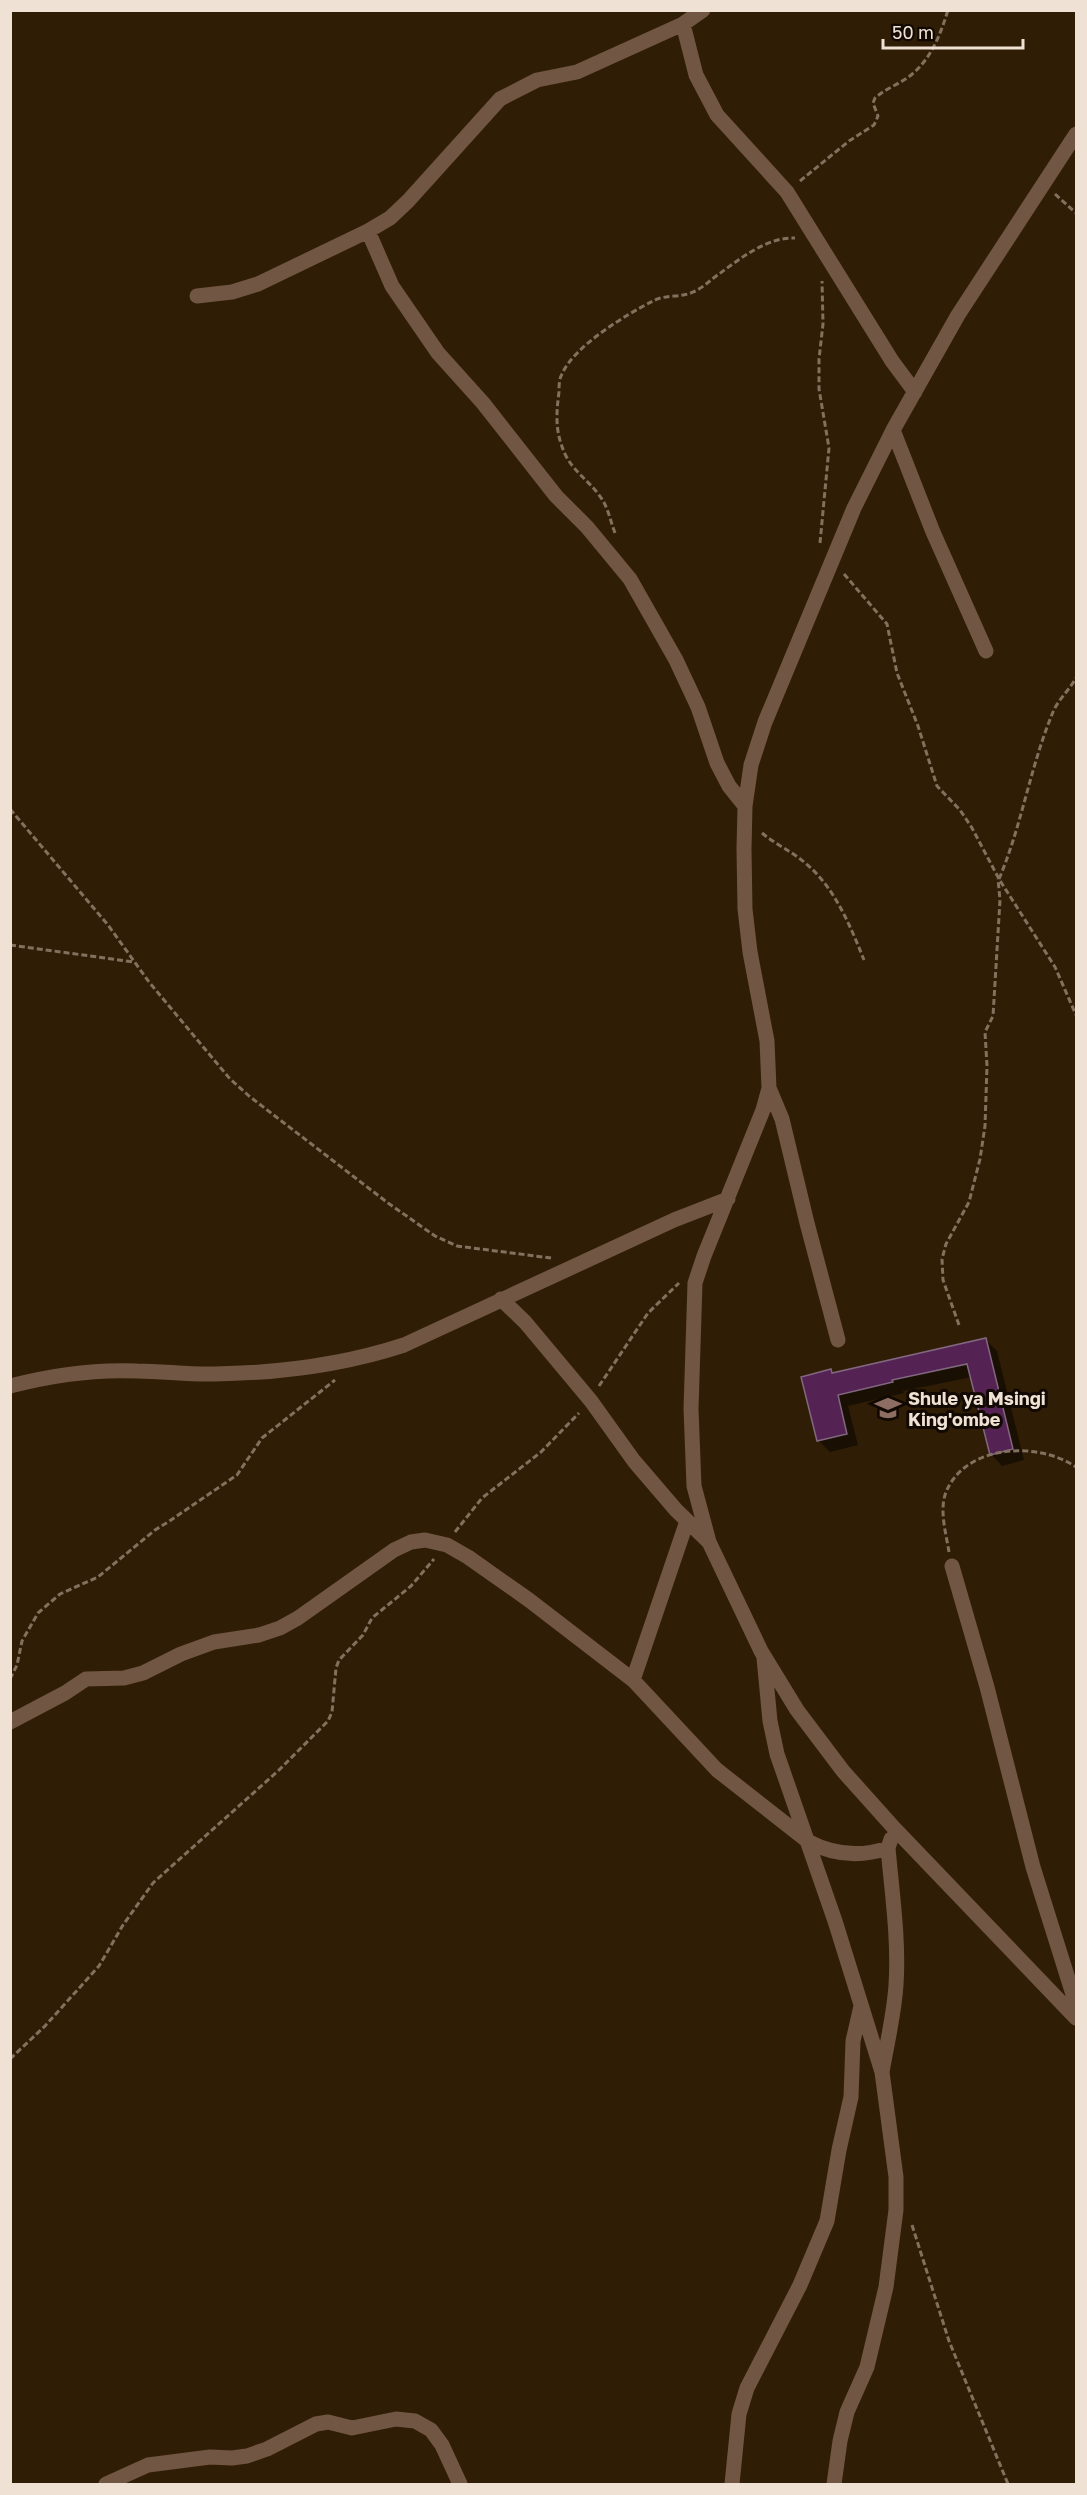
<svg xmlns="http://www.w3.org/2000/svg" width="1087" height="2495" font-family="'Golos Text',sans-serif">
	<rect width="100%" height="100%" fill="#301d05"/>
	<path fill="#0007" d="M986,1340L997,1351L1024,1460L1002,1466L991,1454L972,1377L903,1391L904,1393L848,1406L858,1445L830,1452L818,1440L831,1371L834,1374Z"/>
	<path fill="#542253" stroke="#81677f" stroke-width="1.5" d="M986,1338L1013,1449L990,1455L967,1364L892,1380L893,1382L838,1395L847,1434L817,1441L801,1377L831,1369L832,1373Z"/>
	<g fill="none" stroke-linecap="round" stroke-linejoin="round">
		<path stroke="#82715e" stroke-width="3" stroke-dasharray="6 3" stroke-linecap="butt" d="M800,181L849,141L874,125L878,116L873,103L875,98C885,89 897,85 907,78C930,62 940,36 948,10
			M1055,194L1076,213
			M615,533C610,520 608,506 599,495C588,480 573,471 565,454C555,432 556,415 559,392C559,386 559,379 562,374C574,346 627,314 653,301C666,294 681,298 693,292C703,288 710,280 719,274C741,258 767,237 795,238
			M820,543L829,448L819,389V359L823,324L822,281
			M844,574L887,624L897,673L918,726L937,786L960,810L972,828L999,879L1055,967L1076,1015
			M10,809L108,925L149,982L230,1079L249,1096L388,1203L435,1236L457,1246L551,1258
			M762,833C775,844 791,851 804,862C834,886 850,925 864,960
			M999,879C1022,825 1030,767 1053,712C1058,700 1070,689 1076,678
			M10,945L134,962
			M959,1325L943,1280L942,1259L946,1244L969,1202L980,1159L985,1126L987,1066L985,1032L993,1016L1000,900L998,879
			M599,1386L648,1313L679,1283
			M455,1532L482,1498L541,1452L579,1413
			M949,1552C946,1533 939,1510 946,1492C966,1444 1038,1441 1076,1467
			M10,1679L17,1665L22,1641L38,1613L60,1594L98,1577L155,1530L168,1522L237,1475L262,1438L335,1380
			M10,2059L45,2026L99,1966L123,1925L153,1883L279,1770L328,1721L332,1712L336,1668L339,1660L363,1635L372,1618L411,1586L434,1559
			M912,2225L949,2341L1008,2484"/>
		<path stroke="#715643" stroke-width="15" d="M683,24L696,75L717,115L787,192L892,361L915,392
			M1076,134L958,315L893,430L854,508L765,722L751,765L745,806L744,849L745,909L750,952L767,1041L769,1088L763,1110L704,1256L695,1283L691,1409L694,1486L709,1542L761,1651L797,1710L843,1771L894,1828L1076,2018
			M368,231L392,286L438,353L483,403L556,496L587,527L630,579L676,660L698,707L717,763L729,786L745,806
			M197,296L232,292L258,284L368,231L390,218L408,201L500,99L537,80L577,72L683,24L703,10
			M893,430L933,532L986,651
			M769,1088L782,1119L807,1223L838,1340
			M501,1299L525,1322L591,1401L634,1461L676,1510L709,1542
			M10,1386C52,1375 94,1369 137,1371C163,1371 189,1375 215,1374C280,1373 343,1365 404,1345L674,1220L728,1199
			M952,1566L987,1687L1033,1867L1076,2004
			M764,1658L770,1721L777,1754L835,1921L882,2072L896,2177V2210L886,2287L867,2367L847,2412L840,2441L834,2484
			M633,1680L687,1521
			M10,1722L65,1693L86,1679L124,1678L143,1673L181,1654L214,1642L259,1635L280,1628L298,1618L394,1550L411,1542L425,1540L447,1545L468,1557L529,1600L633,1680L717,1770L809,1842C834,1855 861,1857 888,1848
			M882,2072C887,2043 894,2015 896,1985C899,1940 892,1893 888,1848L891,1839
			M106,2484L148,2465L210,2457L232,2458L247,2456L267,2449L316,2424L328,2422L352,2428L396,2419L415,2421L431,2430L442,2445L460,2484
			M732,2484L739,2414L747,2388L800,2285L827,2221L839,2150L851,2097L853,2041L861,2006"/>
	</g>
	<defs>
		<g id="school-bare" transform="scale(2.07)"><path d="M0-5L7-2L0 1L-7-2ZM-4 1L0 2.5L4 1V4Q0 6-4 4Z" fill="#8d6e63" stroke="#120902" stroke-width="2.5" paint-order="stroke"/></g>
	</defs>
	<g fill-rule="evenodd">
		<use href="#school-bare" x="888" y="1408"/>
	</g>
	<g text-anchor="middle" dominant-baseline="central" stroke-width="6" stroke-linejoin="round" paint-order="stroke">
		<g font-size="18" font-weight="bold" fill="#efe2d4" stroke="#120902" text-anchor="start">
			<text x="908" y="1398">Shule ya Msingi<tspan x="908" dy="21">King'ombe</tspan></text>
		</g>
	</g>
	<rect width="1087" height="2495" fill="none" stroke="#efe2d4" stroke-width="24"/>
	<path d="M883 39v9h140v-9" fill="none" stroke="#efe2d4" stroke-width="3"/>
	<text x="892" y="39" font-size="18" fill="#efe2d4" stroke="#120902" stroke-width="4.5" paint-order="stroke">50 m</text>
</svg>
